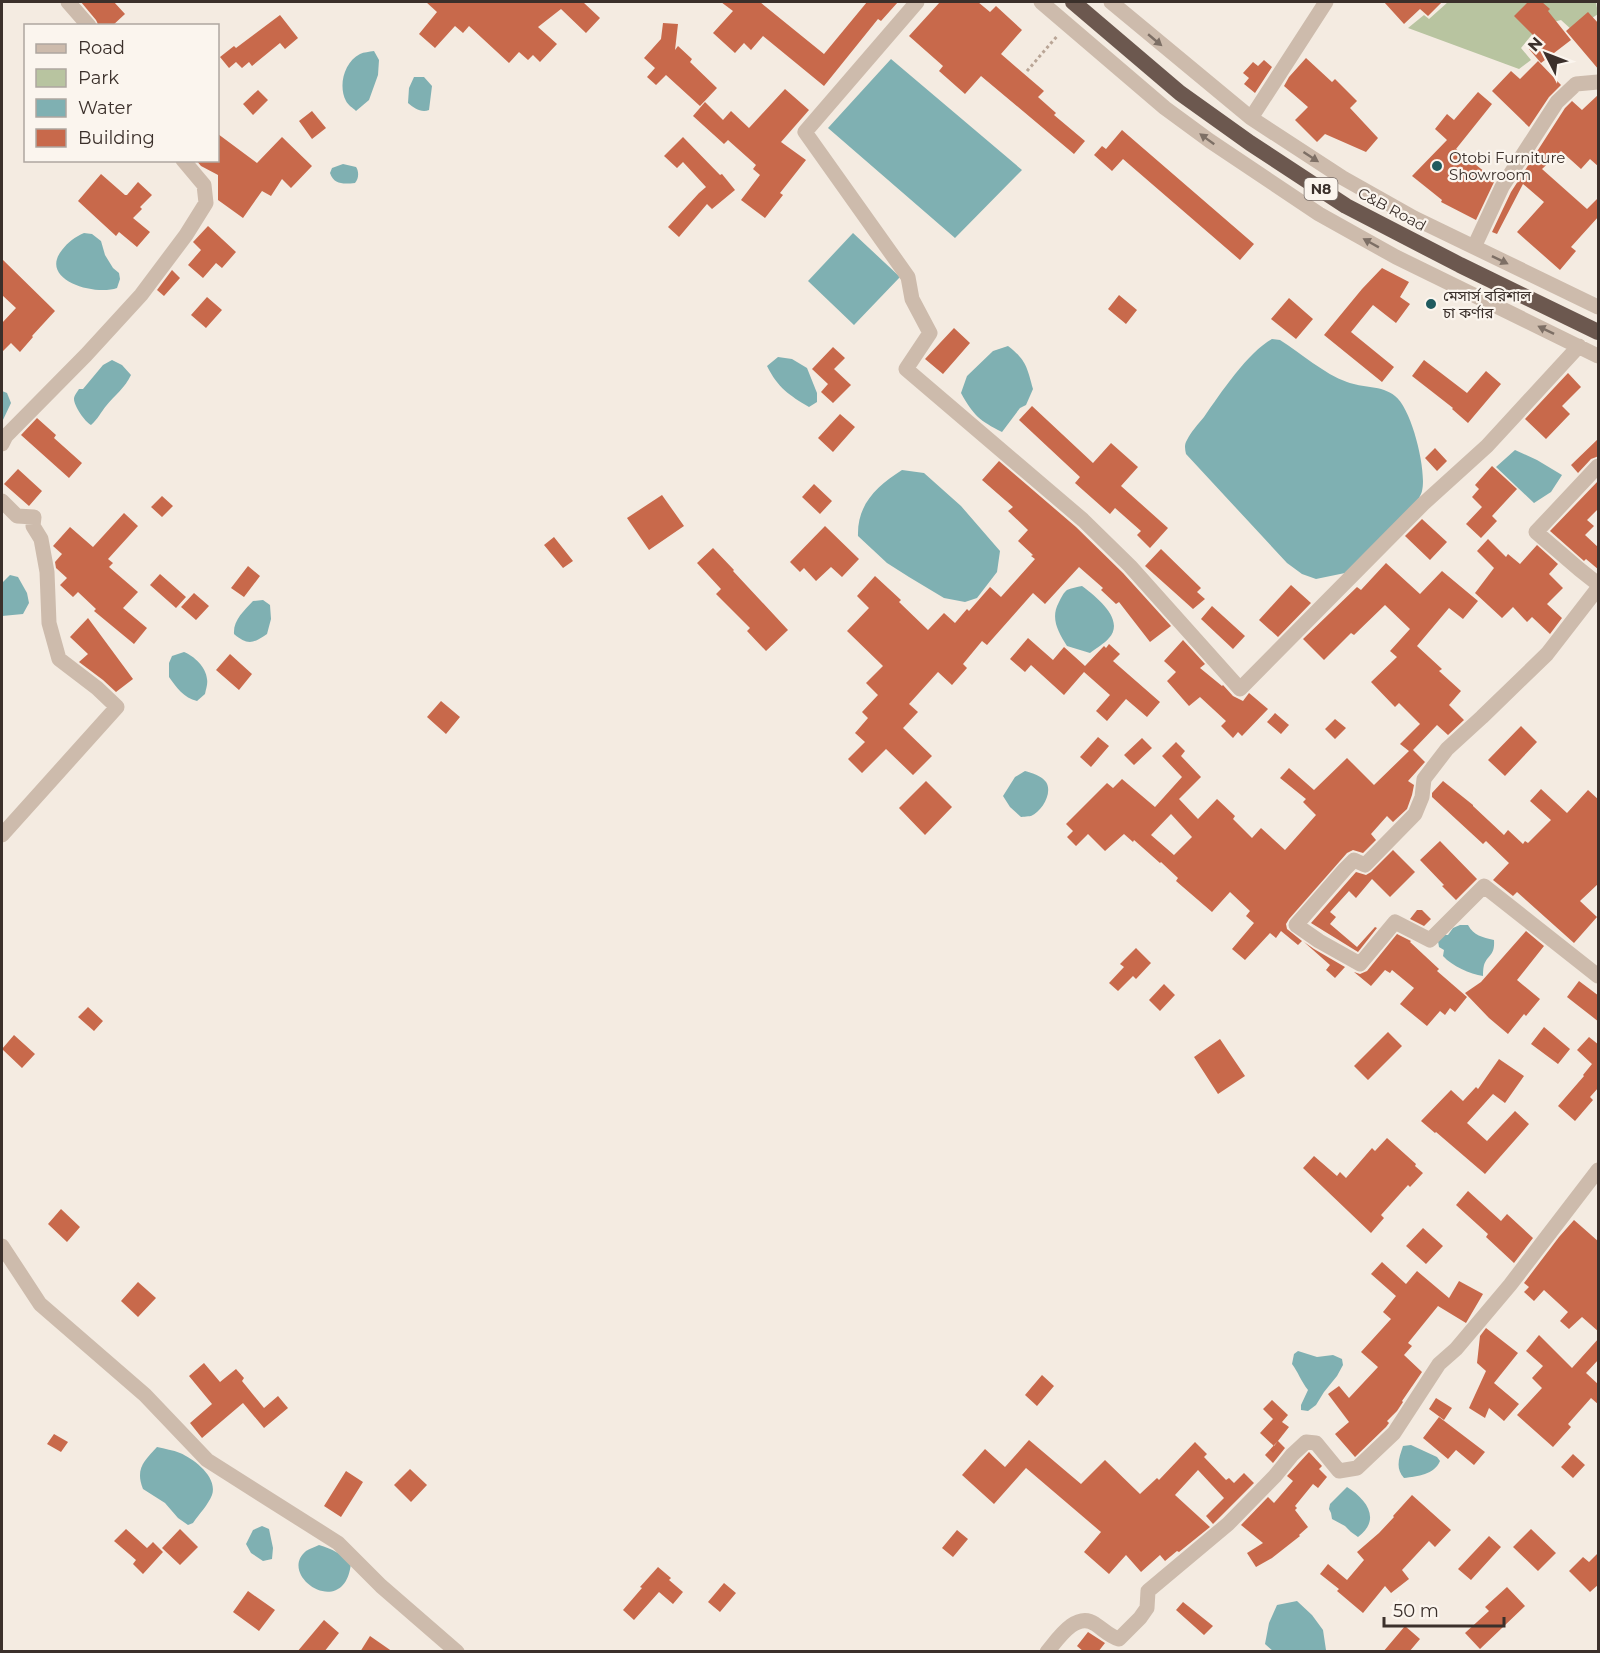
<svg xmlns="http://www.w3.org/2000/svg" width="1600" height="1653" font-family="Montserrat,'Noto Sans Bengali',sans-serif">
	<rect width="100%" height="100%" fill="#f4ebe1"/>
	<path fill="#b8c4a0" d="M1448,2H1596L1598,14L1573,31L1561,20L1539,26L1521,48L1531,60L1519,69L1408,28L1424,15L1429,19Z"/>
	<path fill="#7fb0b2" d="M374,51L379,60L378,75L369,100L356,111C353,108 348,105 346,101C338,86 344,62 360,54C364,52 369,52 374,51Z
		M891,59L1022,170L955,238L828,128Z
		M414,77H424L432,86L429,110C421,113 414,108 408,103L409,88Z
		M343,164L356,167C359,171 359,179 355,183C344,184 334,185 330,173L332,168Z
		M84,233L92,234L101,241L105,255L113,268L119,273L120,279L117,288C95,296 38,280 62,250C68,242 75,237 84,233Z
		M853,233L900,277L854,325L808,281Z
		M1272,339L1280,340C1301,353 1324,374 1347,382C1362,388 1382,385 1395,396C1412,409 1427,471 1422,491C1421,496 1417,500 1415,504L1345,573L1316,579L1302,574L1287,563L1186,454C1185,449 1184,445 1187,440C1191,432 1198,424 1204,417C1220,394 1248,352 1272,339Z
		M1008,346C1026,360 1027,367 1033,389L1026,405L1020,408L1002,432C980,421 973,415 961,393L967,376L993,351Z
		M778,357L792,359L807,368L817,393V402L809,407C789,395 778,388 767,366Z
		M112,360L122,365L131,375C125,388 115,395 106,406C101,412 98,419 91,425C85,422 74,406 74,399C74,396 77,392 79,389H83L103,365Z
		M2,391L7,393L11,403L2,422Z
		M1515,450L1537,460L1562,475L1551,492L1534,503L1496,467Z
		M902,470L924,473L961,506L1000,551L997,572L977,598L965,602L944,598L909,577L887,563L858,536C857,504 877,486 902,470Z
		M10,575L18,577L27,593L29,603L23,614L2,616V583Z
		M1082,586C1095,596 1126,619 1109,638C1104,644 1096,648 1090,653L1067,646C1058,632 1050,618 1059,602C1061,598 1064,592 1067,590C1071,588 1077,587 1082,586Z
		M263,600L270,605L271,619L267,634C253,644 247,645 234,634C233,620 244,611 253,601Z
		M184,652C194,656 206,667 207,679C208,684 206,689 205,694L197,701C184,698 176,687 169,677V663L172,656Z
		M1025,771C1032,773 1042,776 1046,782C1053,793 1042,811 1031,816C1031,816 1022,817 1021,817L1010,807L1003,796L1015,777Z
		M1460,925H1468C1474,936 1482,937 1494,940C1495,956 1488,954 1484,965C1483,969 1483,973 1483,976C1470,974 1452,966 1443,956L1444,950L1439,947L1437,935H1448L1453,928Z
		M1298,1351L1317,1357L1333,1355L1342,1359L1343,1365L1337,1376L1324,1392L1316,1405L1308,1411L1301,1410V1405L1308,1390C1301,1381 1298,1372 1292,1364L1294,1354Z
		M1411,1445L1437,1457L1440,1461C1434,1475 1418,1476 1404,1478C1395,1468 1399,1458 1403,1446Z
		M157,1447C165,1449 173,1450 180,1453C194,1459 218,1477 212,1495C208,1505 199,1514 193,1523L188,1525L178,1518L165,1503L143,1489C135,1469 144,1461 157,1447Z
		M1347,1487C1366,1499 1382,1519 1358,1537L1351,1532L1345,1526L1332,1519L1331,1513L1329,1509L1330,1504Z
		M262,1526L269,1529L273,1548L272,1559L263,1561L251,1553L246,1544L253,1530Z
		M319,1545C332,1549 342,1554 351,1563C345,1622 276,1576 306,1551C309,1549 315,1547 319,1545Z
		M1297,1601L1312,1615L1323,1630L1326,1650L1325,1651H1273L1265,1644L1269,1623L1277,1605Z"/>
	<path fill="#c8694b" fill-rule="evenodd" d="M81,2H114L125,14L112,26H99L96,20Z
		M426,2H583L600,18L586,33L561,9L538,27L557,44L540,62L533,55L528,60L519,52L509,63L469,26L463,33L455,26L435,48L419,34L437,12Z
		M721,2H760L824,54L867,2H898L881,21L878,19L824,86L763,36L751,50L744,43L735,53L713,33L733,11Z
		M940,2H978L990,12L996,6L1022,30L1001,54L1044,91L1038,97L1056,113L1054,115L1085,141L1074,154L981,76L965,94L939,71L943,66L909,36Z
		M1384,2H1442L1428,16L1420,9L1404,24Z
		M1528,2H1542L1550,9L1548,11L1571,40L1541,63L1529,49L1539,41L1514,16Z
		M1588,12L1599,24V70L1566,31Z
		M280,15L298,38L285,49L280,43L252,66L249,62L242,68L236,62L229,68L220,57L234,46L236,48Z
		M663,23L678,24L675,50L678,46L692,59L690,62L717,88L700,106L666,75L656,85L647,77L655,68L644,58L661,39Z
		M1306,58L1332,82L1335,79L1357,101L1350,108L1378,138L1366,152L1325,134L1317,142L1295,120L1308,107L1284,86L1289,77Z
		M1264,60L1272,67L1255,93L1244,84L1249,78L1243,73L1253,62L1258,66Z
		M1538,61L1561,85L1549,97L1529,127L1492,91L1511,71L1520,79Z
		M785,89L809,110L781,142L806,160L780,193L783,195L765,218L741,200L760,175L753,169L756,165L728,140L724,144L693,116L705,102L723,120L731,111L749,128Z
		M258,90L268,100L253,115L243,104Z
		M1478,92L1492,104L1456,149L1495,180L1476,220L1441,202L1442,200L1412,176L1447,140L1435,129L1447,114L1454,120Z
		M1599,94V167L1590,159L1581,169L1561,151L1542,169L1587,209L1599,197V216L1571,247L1576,251L1560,270L1517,232L1544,202L1523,184L1497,234L1492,232L1511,192L1565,108L1572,101L1582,110Z
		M312,111L326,128L312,139L299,121Z
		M1122,130L1254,244L1240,260L1123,159L1112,171L1094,155L1102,146L1106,149Z
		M218,134L257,163L282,137L312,166L291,188L282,179L271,196L262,191L243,218L218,200V175L201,166L196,160H218Z
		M683,137L720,175L722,174L735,190L712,209L707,204L679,237L668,227L699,193L706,187L683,162L677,168L664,156Z
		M101,174L125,195H127L138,182L152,195L140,207L142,209L133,218L150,232L137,247L119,232L116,236L78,201Z
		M208,226L236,252L222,268L216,263L203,278L188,265L201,250L193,242Z
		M2,259L55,311L32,336L33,337L20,352L11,343L2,352V323L16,308L2,295Z
		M1382,268L1409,282L1400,297L1410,304L1396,323L1373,305L1351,332L1394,367L1382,382L1324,335L1362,289Z
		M172,270L180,278L164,296L157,290Z
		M1119,295L1137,310L1126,324L1108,309Z
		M207,297L222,310L206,328L191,315Z
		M1289,298L1313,319L1296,339L1271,319Z
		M954,328L970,343L943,374L925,359Z
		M833,347L845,358L834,369L851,385L833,403L821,392L828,384L812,369Z
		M1424,360L1467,393L1486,371L1501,384L1468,423L1452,409L1453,408L1412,376Z
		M1568,373L1581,387L1562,406L1570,414L1546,439L1525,419Z
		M1032,406L1093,463L1111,443L1138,467L1121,486L1168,528L1150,548L1137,535L1141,531L1115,508L1110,514L1075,483L1080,477L1019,420Z
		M840,414L855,427L833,452L818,438Z
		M37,418L56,435L54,438L82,463L69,478L21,435Z
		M1599,438V456L1591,459L1578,473L1571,465Z
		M1435,448L1447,461L1437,471L1425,458Z
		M999,461L1076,527L1123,573L1171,626L1150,642L1119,602L1116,604L1101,590L1103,588L1079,567L1045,604L1033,593L987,645L982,641L963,664L967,668L952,685L938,672L909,704L918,712L903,728L932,756L913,775L886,749L862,773L848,759L865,742L855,733L868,718L862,712L878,695L866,683L883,666L847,631L869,608L857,596L875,576L901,600L899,602L928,630L944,613L955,623L967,609L969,611L990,587L1001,597L1035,559L1031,556L1033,555L1018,541L1028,530L1008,511L1013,507L982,480Z
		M1492,466L1517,489L1492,516L1497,521L1481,538L1466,524L1482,507L1472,497L1479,489L1475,485Z
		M18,469L42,491L29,506L4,484Z
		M1599,480V508L1587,520L1594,526L1585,535L1599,548V570L1586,559L1584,561L1550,531Z
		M814,484L832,501L820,514L802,497Z
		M662,495L684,526L649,550L627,518Z
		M162,496L173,506L162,517L151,507Z
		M124,513L138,526L108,559L113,563L109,567L138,592L123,608L147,628L134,644L94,611L96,609L78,592L73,597L60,585L67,578L56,568L55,562L62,554L53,546L70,527L93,547Z
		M1422,519L1447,542L1430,560L1405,536Z
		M825,526L859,559L842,577L831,567L816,581L804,568L800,572L790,562Z
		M554,537L573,561L563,568L544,545Z
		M1488,539L1506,557L1508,554L1520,564L1537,545L1558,564L1549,574L1563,588L1547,604L1562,618L1550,634L1532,617L1527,622L1513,607L1502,618L1475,593L1494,568L1477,551Z
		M713,548L734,570L733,571L788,630L766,651L747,631L750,628L716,594L721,589L697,563Z
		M1161,549L1201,588L1197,592L1205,599L1193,609L1145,566Z
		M1386,563L1420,594L1442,571L1478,601L1463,619L1449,608L1417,646L1442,669L1439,671L1461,691L1449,705L1464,720L1448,735L1437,725L1413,750L1425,762L1408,781L1414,785L1412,795L1407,809L1393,822L1387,816L1371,834L1376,840L1363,853L1353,850L1347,853L1289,919L1286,924L1287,929L1302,941L1298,945L1281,931L1276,938L1270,933L1245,960L1232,949L1254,923L1246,916L1250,911L1230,892L1212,912L1176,881L1178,878L1161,862L1160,863L1134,840L1133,842L1124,834L1105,851L1088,834L1076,846L1067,837L1073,831L1066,824L1107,783L1113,788L1122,779L1155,807L1182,777L1162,756L1176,742L1185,751L1181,756L1201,777L1179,799L1198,819L1217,799L1235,816L1233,819L1252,838L1261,828L1285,850L1316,815L1303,802L1306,799L1280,778L1289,768L1314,790L1347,758L1374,785L1409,751L1400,744L1420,724L1399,703L1395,707L1371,682L1397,657L1390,651L1410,629L1385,605L1354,635L1351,633L1324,660L1303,639L1357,587L1361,590ZM1171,814L1192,837L1174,855L1151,835Z
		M248,566L260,576L244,597L231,588Z
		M160,574L186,597L176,608L150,585Z
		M1291,585L1311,603L1278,637L1259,620Z
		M194,593L209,606L196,620L181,607Z
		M1212,606L1245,636L1233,649L1201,619Z
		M88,618L133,679L116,692L103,680L79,662L88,654L70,637Z
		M1028,638L1053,660L1064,647L1085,666L1104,646L1106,648L1109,644L1120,654L1113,661L1160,702L1147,717L1126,699L1107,721L1096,711L1110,695L1084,672L1064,695L1031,665L1025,672L1010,659Z
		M1183,640L1205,664L1200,668L1222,686L1223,685L1233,696L1243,701L1249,693L1268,709L1242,736L1238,732L1233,738L1221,726L1226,721L1200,697L1189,706L1167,681L1176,672L1164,661Z
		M230,654L252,674L239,690L216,670Z
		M441,701L460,717L446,734L427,717Z
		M1275,713L1289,725L1281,734L1267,722Z
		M1335,719L1346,728L1335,739L1325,729Z
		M1521,726L1537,742L1505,776L1488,760Z
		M1098,737L1109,746L1091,767L1080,757Z
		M1142,738L1152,748L1134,765L1124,755Z
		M926,781L952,807L925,835L899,808Z
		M1443,781L1473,805V806L1504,835L1508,830L1523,844L1525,841L1528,843L1551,820L1530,801L1541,789L1567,813L1588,790L1599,800V883L1580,901L1597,917L1574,943L1517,892L1513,896L1493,880L1509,863L1486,841L1483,844L1432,797V793Z
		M1440,841L1477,879L1456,900L1442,886L1444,885L1420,860Z
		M1393,850L1415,872L1390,897L1372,879L1356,898L1349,891L1330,912L1336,917L1330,924L1357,947L1375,927L1377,928L1358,952L1311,923L1356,872L1366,875L1371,872Z
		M1417,910H1422L1431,919L1424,926L1410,919Z
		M1526,931L1544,946L1517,980L1540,999L1526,1016L1524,1014L1508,1034L1489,1018L1465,993L1481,982Z
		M1397,934L1411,941L1410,942L1439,969L1437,971L1467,997L1455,1012L1450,1008L1445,1015L1440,1011L1427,1026L1400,1004L1414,988L1392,970L1390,973L1385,970L1371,986L1354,972L1360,974L1367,971Z
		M1304,942L1314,949L1345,967L1335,978L1326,970L1330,965Z
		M1136,948L1151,963L1136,979L1133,976L1118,991L1109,983L1124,967L1120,964Z
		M1579,981L1599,996V1022L1567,997Z
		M1164,984L1175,995L1160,1011L1149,1000Z
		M88,1007L103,1021L94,1031L78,1017Z
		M1544,1027L1570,1049L1558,1064L1531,1044Z
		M1388,1032L1402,1046L1368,1080L1354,1066Z
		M14,1035L35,1054L22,1068L2,1049Z
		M1589,1037L1599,1045V1087L1590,1097L1593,1100L1575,1121L1558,1106L1584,1076L1583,1075L1592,1064L1577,1050Z
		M1220,1039L1245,1076L1218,1094L1194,1057Z
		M1499,1059L1524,1076L1505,1103L1493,1094L1467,1123L1487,1141L1515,1111L1529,1124L1485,1174L1436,1132L1435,1133L1421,1121L1451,1090L1463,1101L1476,1087L1478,1089Z
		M1387,1138L1416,1164L1415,1166L1423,1173L1410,1187L1408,1185L1381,1215L1384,1218L1371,1233L1303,1168L1314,1156L1337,1176L1340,1172L1346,1178L1372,1148L1375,1151Z
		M1468,1191L1501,1221L1507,1214L1533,1238L1514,1263L1486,1237L1488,1234L1456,1205Z
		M61,1209L80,1227L67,1242L48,1224Z
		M1574,1220L1599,1242V1332L1582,1317L1569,1329L1560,1321L1568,1312L1544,1290L1534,1301L1524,1292L1529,1287L1524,1283L1559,1237Z
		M1423,1228L1443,1246L1426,1264L1406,1246Z
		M1382,1262L1406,1284L1417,1271L1449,1298L1459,1281L1483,1294L1466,1323L1438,1306L1408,1343L1412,1346L1404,1355L1422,1372L1402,1401L1403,1402L1397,1411L1387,1421L1389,1423L1386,1427L1355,1457L1335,1434L1349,1422L1328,1394L1339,1386L1349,1398L1378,1367L1361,1352L1391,1319L1383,1312L1396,1296L1371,1274Z
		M138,1282L156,1298L138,1317L121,1301Z
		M1486,1328L1518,1353L1494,1383L1519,1404L1504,1421L1489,1408L1485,1418L1469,1408L1486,1371L1477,1363L1480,1336Z
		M1539,1335L1572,1368L1599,1338V1359L1586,1373L1599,1385V1405L1591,1398L1568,1424L1571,1427L1553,1447L1517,1415L1542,1388L1532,1378L1543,1366L1526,1351Z
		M204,1363L220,1382L236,1369L244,1378L242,1381L264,1408L278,1396L288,1408L264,1428L243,1403L202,1438L190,1423L212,1404L189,1376Z
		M1042,1375L1054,1386L1037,1406L1025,1395Z
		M1436,1398L1452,1408L1444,1420L1429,1409Z
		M1272,1400L1288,1415L1282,1422L1289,1427L1274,1446L1260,1433L1273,1419L1263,1409Z
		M1439,1417L1485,1452L1474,1465L1456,1450L1448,1459L1423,1438Z
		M54,1434L68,1442L61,1452L47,1444Z
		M1029,1440L1081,1484L1105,1460L1140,1494L1157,1478L1159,1480L1195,1442L1207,1454L1204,1457L1226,1480L1229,1478L1234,1483L1244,1473L1254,1483L1213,1524L1206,1516L1224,1498L1198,1470L1175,1495L1210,1527L1179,1552L1177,1551L1165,1561L1160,1555L1141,1572L1126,1555L1109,1574L1084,1552L1101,1532L1026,1468L994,1504L962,1475L985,1449L1005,1467Z
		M1278,1441L1285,1448L1273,1463L1265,1455Z
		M1309,1452L1322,1466L1319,1469L1327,1477L1318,1488L1313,1484L1295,1506L1297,1508L1295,1510L1308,1527L1299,1535L1300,1536L1272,1558L1256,1567L1247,1553L1263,1543L1241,1525L1268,1497L1274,1503L1293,1481L1287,1476Z
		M1573,1454L1585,1465L1573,1478L1561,1467Z
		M410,1469L427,1485L411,1502L394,1485Z
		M346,1471L363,1482L341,1517L324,1506Z
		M1412,1495L1451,1530L1435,1547L1429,1541L1402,1570L1409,1579L1391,1593L1385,1586L1363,1613L1337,1591L1339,1589L1320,1574L1328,1564L1347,1580L1364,1560L1357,1552L1379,1533L1394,1517L1393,1516Z
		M126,1529L147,1548L153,1542L163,1552L143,1574L133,1564L136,1560L114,1541Z
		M180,1529L198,1547L180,1565L162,1548Z
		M1531,1529L1556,1553L1538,1571L1513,1547Z
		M957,1530L968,1539L953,1557L942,1548Z
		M1489,1536L1501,1547L1471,1580L1458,1569Z
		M1599,1552V1584L1590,1592L1569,1571L1583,1557L1589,1562Z
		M658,1567L671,1578L669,1580L683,1592L673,1604L659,1592L634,1620L623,1610L642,1588L640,1587Z
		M724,1583L736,1593L720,1612L708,1602Z
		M1507,1587L1525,1606L1480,1649L1465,1633L1489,1611L1485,1607Z
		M248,1591L275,1610L259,1631L233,1612Z
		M1183,1602L1213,1626L1204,1635L1176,1610Z
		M324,1620L339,1633L324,1652H297Z
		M1405,1626L1420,1639L1409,1652H1383Z
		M1088,1632L1105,1643L1098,1652H1084L1077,1646Z
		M370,1636L393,1652H360Z"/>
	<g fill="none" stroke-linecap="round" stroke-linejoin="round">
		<path stroke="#b9a596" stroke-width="3" stroke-dasharray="3 3" stroke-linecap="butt" d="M1027,71L1058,35"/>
		<path stroke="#cdbbac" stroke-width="15" d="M68,2L89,26
			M917,2L805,132L908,277L912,299L930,333L906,369L1083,520L1130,566L1240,689L1423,504L1487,446L1579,346
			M1041,2L1165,108L1210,141L1319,214L1396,257L1598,356
			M1111,2L1251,118L1343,178L1414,218L1598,307
			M1251,118L1326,2
			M1474,247L1502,187L1557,102L1576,84L1598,82
			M2,444L6,436L86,355L141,295L186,235L206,203L204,185L183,160
			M1598,466L1536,532L1579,569L1598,584
			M2,501L17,516L34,517L33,526L41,539L47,572L49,623L59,659L97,688L117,707L2,835
			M1598,588L1547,654L1482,717L1447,749L1424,779L1422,797L1415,814L1365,865L1354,860L1345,869L1296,925L1319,941L1360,964L1395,922L1430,940L1484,886L1598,976
			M2,1246L40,1304L145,1395L207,1460L338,1543L381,1586L457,1652
			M1047,1652C1058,1639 1076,1611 1095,1624C1103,1629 1109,1636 1119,1639L1140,1618L1147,1608L1148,1591L1228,1524L1275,1476L1292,1455L1306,1442L1316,1443L1339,1471L1357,1468L1394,1433L1439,1364L1456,1349L1510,1285L1598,1170"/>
		<path stroke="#6c584f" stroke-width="16" d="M1073,2L1180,93L1250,143L1346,206L1460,265L1598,332"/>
	</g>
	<defs><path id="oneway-solid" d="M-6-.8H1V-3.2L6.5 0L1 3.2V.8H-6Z" transform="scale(1.5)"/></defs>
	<g fill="#7d6f65">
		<use href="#oneway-solid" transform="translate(1155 40) rotate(40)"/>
		<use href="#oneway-solid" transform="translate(1207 139) rotate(-144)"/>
		<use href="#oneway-solid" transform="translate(1311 157) rotate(33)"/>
		<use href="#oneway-solid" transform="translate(1371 243) rotate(-151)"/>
		<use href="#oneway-solid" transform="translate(1500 260) rotate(26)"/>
		<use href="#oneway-solid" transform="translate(1546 330) rotate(-154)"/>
	</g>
	<g fill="#1f5a5e" stroke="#fbf5ee" stroke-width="2">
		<circle cx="1437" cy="166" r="6"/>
		<circle cx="1431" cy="304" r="6"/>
	</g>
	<g text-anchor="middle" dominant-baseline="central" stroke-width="4.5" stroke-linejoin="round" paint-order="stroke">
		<rect fill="#fbf5ee" stroke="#756b66" stroke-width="1.5" x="1304.5" y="178" width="33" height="22" rx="4.5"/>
		<g font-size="14" font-weight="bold" fill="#3b302b">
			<text x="1321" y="189">N8</text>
		</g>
		<g font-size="15" fill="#3b302b" stroke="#fbf5ee" text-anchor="start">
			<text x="1449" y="157">Otobi Furniture<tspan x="1449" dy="17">Showroom</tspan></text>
			<text x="1443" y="295">মেসার্স বরিশাল<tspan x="1443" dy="17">চা কর্ণার</tspan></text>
		</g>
		<g font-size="15" fill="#3b302b" stroke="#fbf5ee">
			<text transform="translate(1392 209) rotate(28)">C&amp;B Road</text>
		</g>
	</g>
	<rect width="1600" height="1653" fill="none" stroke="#3b302b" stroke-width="6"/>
	<rect x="24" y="24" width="195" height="138" fill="#fbf5ee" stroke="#aea6a0" stroke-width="1.5"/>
	<rect x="36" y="44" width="30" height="9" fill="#cdbbac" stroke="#aea6a0" stroke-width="1.5"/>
	<text x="78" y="54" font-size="18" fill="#3b302b">Road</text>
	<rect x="36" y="69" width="30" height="18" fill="#b8c4a0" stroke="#aea6a0" stroke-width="1.5"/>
	<text x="78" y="84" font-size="18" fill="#3b302b">Park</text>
	<rect x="36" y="99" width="30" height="18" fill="#7fb0b2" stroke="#aea6a0" stroke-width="1.5"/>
	<text x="78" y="114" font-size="18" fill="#3b302b">Water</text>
	<rect x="36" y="129" width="30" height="18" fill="#c8694b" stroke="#aea6a0" stroke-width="1.5"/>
	<text x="78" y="144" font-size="18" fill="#3b302b">Building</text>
	<g transform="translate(1546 54) rotate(312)" stroke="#fbf5ee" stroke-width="4.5" paint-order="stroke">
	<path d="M0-4.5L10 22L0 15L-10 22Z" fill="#3b302b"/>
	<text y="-9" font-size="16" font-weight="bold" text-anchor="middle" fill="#3b302b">N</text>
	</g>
	<path d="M1384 1617v9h120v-9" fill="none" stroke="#3b302b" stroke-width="3"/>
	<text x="1393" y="1617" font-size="18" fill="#3b302b" stroke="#fbf5ee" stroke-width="4.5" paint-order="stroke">50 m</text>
</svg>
